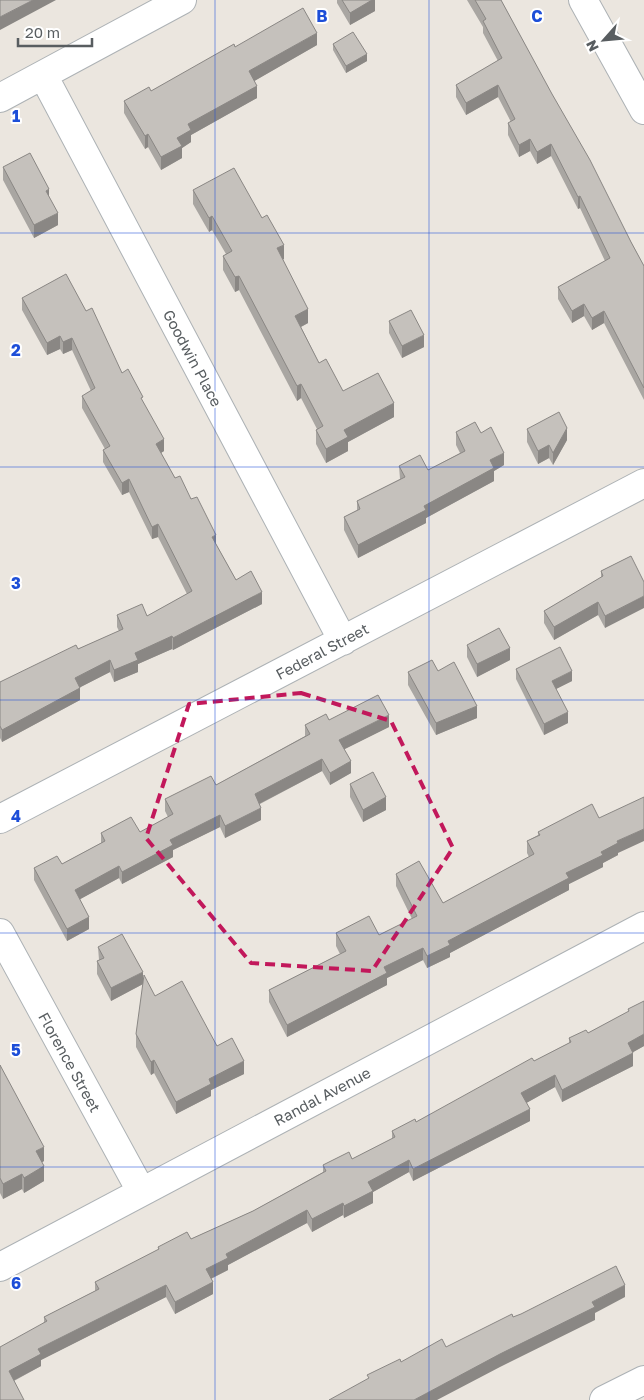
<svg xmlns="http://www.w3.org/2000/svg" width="644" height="1400" font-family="'Golos Text',sans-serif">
	<rect width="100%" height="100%" fill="#ebe6df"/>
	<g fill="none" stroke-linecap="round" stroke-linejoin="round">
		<g stroke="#adb2b5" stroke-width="30">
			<path id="street" d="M583,0L644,110
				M43,75L343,641
				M0,98L182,0
				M0,819L644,483
				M0,933L141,1191
				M0,1267L644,926"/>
		</g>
		<g stroke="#acb1b5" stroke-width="30">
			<path id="secondary" d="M604,1400L644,1380"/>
		</g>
		<use href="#street" stroke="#fff" stroke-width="28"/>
		<use href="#secondary" stroke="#fff" stroke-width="28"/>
	</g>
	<path fill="#a9a6a2" d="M337,0H375V11L350,25L337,3Z
		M467,0H501L644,266V400L604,323L592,330L584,316L572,323L558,299V287L605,261L580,208L578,209L551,156L537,164L530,151L519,157L508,135V123L511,122L498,97L466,115L456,97V85L498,61L483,33V27Z
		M333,44L367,61L346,73L333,50Z
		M317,45L254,81L257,98L191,135V142L182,148V158L161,170L148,147L145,149L124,113V101L151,91L235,47Z
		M3,167L49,197L58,225L34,238L3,180Z
		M193,190L284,259H283L308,323L301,327L319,363L343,391L394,417L348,442V451L326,463L316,444V430L317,429L301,398L297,401L239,290L235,292L223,270V256L226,254L212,230L209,232L193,204Z
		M22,298L86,311L122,373L143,402L164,451L161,453L175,478L191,499L236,580L262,604L173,650L172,649L138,664V672L114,682L110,672L80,687V700L2,742L0,738V682L78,649L119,631L117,627V615L147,616L187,594L158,537L152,539L129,492L122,495L103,462V450L105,449L82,408V396L91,391L72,350L63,354L60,349L47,355L22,310Z
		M389,321L424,347L402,358L389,333Z
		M527,429L567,440L553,465L549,458L538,464L527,442Z
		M456,432L481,433L504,465L494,471V481L426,518V523L358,558L344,530V517L357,510V501L400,479L399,466L428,470L460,453L456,445Z
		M631,556L605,628L598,615L554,640L544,623V611L601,578V571Z
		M467,645L510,660L477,677L467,657Z
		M516,669L572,681L556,689L568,723L544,735L516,679Z
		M438,671L477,718L436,735L408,685V672Z
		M329,720L389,727L344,749L351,773L330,785L322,771L260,804L261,820L225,838L220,827L173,850V857L122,884L119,878L80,899L89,929L67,941L34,880V868L62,864L101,843V833L140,832L168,817L165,811V799L216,785L305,736V725Z
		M350,784L386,810L363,822L350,797Z
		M538,832L618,853V855L603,863V867L569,884V890L450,953V957L427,968L423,960L387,978V985L287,1037L269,1002V990L340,954L336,946V933L379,935L412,919L396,886V874L443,903L529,857L527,853V841L538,835Z
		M98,947L143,984L111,1001L97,974V961L99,960Z
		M155,996L217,1046L244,1074L211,1090V1096L176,1114L154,1073L151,1075L136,1047V1034Z
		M628,1009L644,1046L633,1052V1066L562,1102L555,1087L526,1103L530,1121L413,1181L409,1172L373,1192V1203L344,1218L343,1215L312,1232L307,1223L228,1265V1270L211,1279L213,1294L175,1314L166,1297L41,1360V1366L14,1381L0,1400L44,1322V1317L95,1291V1282L158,1250V1247L191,1239L253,1211L323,1172V1165L352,1159L392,1139V1131L416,1122L569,1043V1038L588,1033L628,1012Z
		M0,1065L44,1161L42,1162L44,1181L24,1193L22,1189L3,1199L0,1193Z"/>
	<path fill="#8a8784" d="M33,0H56L0,30V17Z
		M372,0H375V11L350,25V13Z
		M317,33V45L249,84V71Z
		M367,54V61L346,73V66Z
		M498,85V97L466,115V103Z
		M257,86V98L191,135V142L182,148V158L161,170V157L188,124Z
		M148,134V147L145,149V136Z
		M530,139V151L519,157V145Z
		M551,144V156L537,164V152Z
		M49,189V202L46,191Z
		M580,196V208L578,209V197Z
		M58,213V225L34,238V225Z
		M212,216V230L209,232V218Z
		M284,245V259L277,262V248Z
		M239,276V290L235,292V277Z
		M584,304V316L572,323V311Z
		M308,309V323L295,330V316Z
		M604,311V323L592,330V318Z
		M424,335V347L402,358V346Z
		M60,336V349L47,355V343Z
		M72,338V350L63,354V342Z
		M301,384V398L297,401V386Z
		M394,403V417L348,442V451L326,463V449L344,430Z
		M567,428V440L553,465V453Z
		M164,439V451L156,456V444Z
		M549,445V458L538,464V451Z
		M504,453V465L494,471V481L426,518V523L358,558V545L424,506L490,460Z
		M129,479V492L122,495V483Z
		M158,524V537L152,539V527Z
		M216,535V548L212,537Z
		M262,592V604L173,650V638Z
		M644,596V608L605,628V616Z
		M598,602V615L554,640V627Z
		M172,636V649L138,664V672L114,682V670L135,653Z
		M510,648V660L477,677V664Z
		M110,660V672L75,690V678Z
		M572,671V681L552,691V681Z
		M80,688V700L2,742V730Z
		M477,706V718L436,735V723Z
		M568,712V723L544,735V724Z
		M389,715V727L339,752V740Z
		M322,759V771L255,806V794Z
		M351,761V773L330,785V773Z
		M386,797V810L363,822V810Z
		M261,808V820L225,838V826Z
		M220,815V827L173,850V857L122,884V872L170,840Z
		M644,829V841L618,853V855L603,863V867L569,884V890L450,953V957L427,968V956L448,941L566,873L617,841Z
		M119,866V878L75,902V890Z
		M89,917V929L67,941V929Z
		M423,948V960L387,978V985L287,1037V1025L384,967Z
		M143,972V984L111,1001V988Z
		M644,1034V1046L628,1055V1043Z
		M633,1053V1066L562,1102V1090Z
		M154,1060V1073L151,1075V1062Z
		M244,1061V1074L211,1090V1096L176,1114V1102L209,1079Z
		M555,1075V1087L521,1106V1093Z
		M530,1109V1121L413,1181V1169Z
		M44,1147V1161L36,1166V1151Z
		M409,1160V1172L373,1192V1203L344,1218V1206L368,1182Z
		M44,1166V1181L24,1193V1178Z
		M22,1174V1189L3,1199V1184Z
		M343,1203V1215L312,1232V1219Z
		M307,1210V1223L228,1265V1270L206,1281V1269L226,1254Z
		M213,1282V1294L175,1314V1302Z
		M166,1285V1297L41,1360V1366L9,1383V1371L38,1349Z
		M625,1285V1297L595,1313V1320L500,1367L437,1400H414L592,1302Z"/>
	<path fill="#c5c1bc" stroke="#8a8784" d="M0,0H33L0,17Z
		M342,0H372L350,13Z
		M475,0H501L552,94L590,160L631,242L644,266V388L604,311L592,318L584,304L572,311L558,287L610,258L580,196L578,197L551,144L537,152L530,139L519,145L508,123L515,119L498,85L466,103L456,85L502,58L483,21L486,19Z
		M303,8L317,33L249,71L257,86L188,124L191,130L177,138L182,146L161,157L148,134L145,136L124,101L149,87L151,91L234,44L235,47Z
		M353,32L367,54L346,66L333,44Z
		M30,153L49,189L46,191L58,213L34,225L3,167Z
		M234,168L262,218L267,215L284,245L277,248L308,309L295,316L319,363L326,359L343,391L378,373L394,403L344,430L348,437L326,449L316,430L323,426L301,384L297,386L239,276L235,277L223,256L232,251L212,216L209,218L193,190Z
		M66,274L86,311L92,308L122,373L128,369L143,397L141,398L164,439L156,444L175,478L180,476L191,499L197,497L216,535L212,537L236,580L251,571L262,592L173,638L172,636L135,653L138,660L114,670L110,660L75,678L80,688L2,730L0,726V682L76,645L78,649L123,629L117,615L142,604L147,616L192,591L158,524L152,527L129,479L122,483L103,450L110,446L82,396L95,388L72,338L63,342L60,336L47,343L22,298Z
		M411,310L424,335L402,346L389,321Z
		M559,412L567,428L553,453L549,445L538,451L527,429Z
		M475,422L481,433L491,427L504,453L490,460L494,468L424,506L426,510L358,545L344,517L360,509L357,501L405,477L399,466L420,455L428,470L465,451L456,432Z
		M631,556L644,582V596L605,616L598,602L554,627L544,611L603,576L601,571Z
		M499,628L510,648L477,664L467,645Z
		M560,647L572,671L552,681L568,712L544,724L516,669Z
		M432,660L438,671L454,662L477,706L436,723L408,672Z
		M378,695L389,715L339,740L351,761L330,773L322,759L255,794L261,808L225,826L220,815L170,840L173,845L122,872L119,866L75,890L89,917L67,929L34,868L57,856L62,864L105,841L101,833L131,817L140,832L173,814L165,799L211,776L216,785L310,734L305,725L326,714L329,720Z
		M373,772L386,797L363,810L350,784Z
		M644,797V829L617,841L618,843L601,852L603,855L566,873L569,878L448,941L450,945L427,956L423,948L384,967L387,973L287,1025L269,990L346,951L336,933L369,916L379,935L417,916L396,874L419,861L443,903L534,854L527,841L540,835L538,832L592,804L599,818Z
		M122,934L143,972L111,988L97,961L104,958L98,947Z
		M144,975L155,996L182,981L217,1046L232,1038L244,1061L209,1079L211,1084L176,1102L154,1060L151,1062L136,1034Z
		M644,1001V1034L628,1043L633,1053L562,1090L555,1075L521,1093L530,1109L413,1169L409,1160L368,1182L373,1191L344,1206L343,1203L312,1219L307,1210L226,1254L228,1258L206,1269L213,1282L175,1302L166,1285L38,1349L41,1354L9,1371L24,1400H0V1347L47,1321L44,1317L99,1289L95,1282L159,1249L158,1247L187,1232L191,1239L253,1211L326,1171L323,1165L349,1152L352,1159L395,1137L392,1131L415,1119L416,1122L532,1058L534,1061L571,1042L569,1038L586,1030L588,1033L629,1011L628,1009Z
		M0,1065L44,1147L36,1151L44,1166L24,1178L22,1174L3,1184L0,1178Z
		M616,1266L625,1285L592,1302L595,1307L500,1354L414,1400H329L369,1378L367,1375L400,1359L401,1362L442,1339L446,1347L512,1314L513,1317L521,1314Z"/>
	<path fill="none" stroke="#c2185b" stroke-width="4" stroke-dasharray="10 6" stroke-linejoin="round" d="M301,693L391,721L453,848L372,971L251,963L146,838L189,704Z"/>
	<path fill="none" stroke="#1d4ed8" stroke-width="1" stroke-opacity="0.55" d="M215,0V1400M429,0V1400M0,233H644M0,467H644M0,700H644M0,933H644M0,1167H644"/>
	<g text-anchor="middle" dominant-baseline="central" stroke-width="4" stroke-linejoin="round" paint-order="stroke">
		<g font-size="15" fill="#585d60" stroke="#fff">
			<text transform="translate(193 358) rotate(62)">Goodwin Place</text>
			<text transform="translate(322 651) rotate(-28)">Federal Street</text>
			<text transform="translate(70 1062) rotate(61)">Florence Street</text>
			<text transform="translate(322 1096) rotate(-28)">Randal Avenue</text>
		</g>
	</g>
	<g font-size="16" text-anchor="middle" font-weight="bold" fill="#1d4ed8" stroke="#fff" stroke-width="4" stroke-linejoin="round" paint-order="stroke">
		<text x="322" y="22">B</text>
		<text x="537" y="22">C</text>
		<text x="16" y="122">1</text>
		<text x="16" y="356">2</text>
		<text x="16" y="589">3</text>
		<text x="16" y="822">4</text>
		<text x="16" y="1056">5</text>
		<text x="16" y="1289">6</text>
	</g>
	<g transform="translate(604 40) rotate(243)" stroke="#ffffff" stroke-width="4" paint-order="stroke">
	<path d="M0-4L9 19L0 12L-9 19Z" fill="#585d60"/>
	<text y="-8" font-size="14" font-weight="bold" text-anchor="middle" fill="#585d60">N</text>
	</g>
	<path d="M18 38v8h74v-8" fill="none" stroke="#585d60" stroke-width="2.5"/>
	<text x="25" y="38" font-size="15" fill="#585d60" stroke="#ffffff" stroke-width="4" paint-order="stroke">20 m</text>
</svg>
